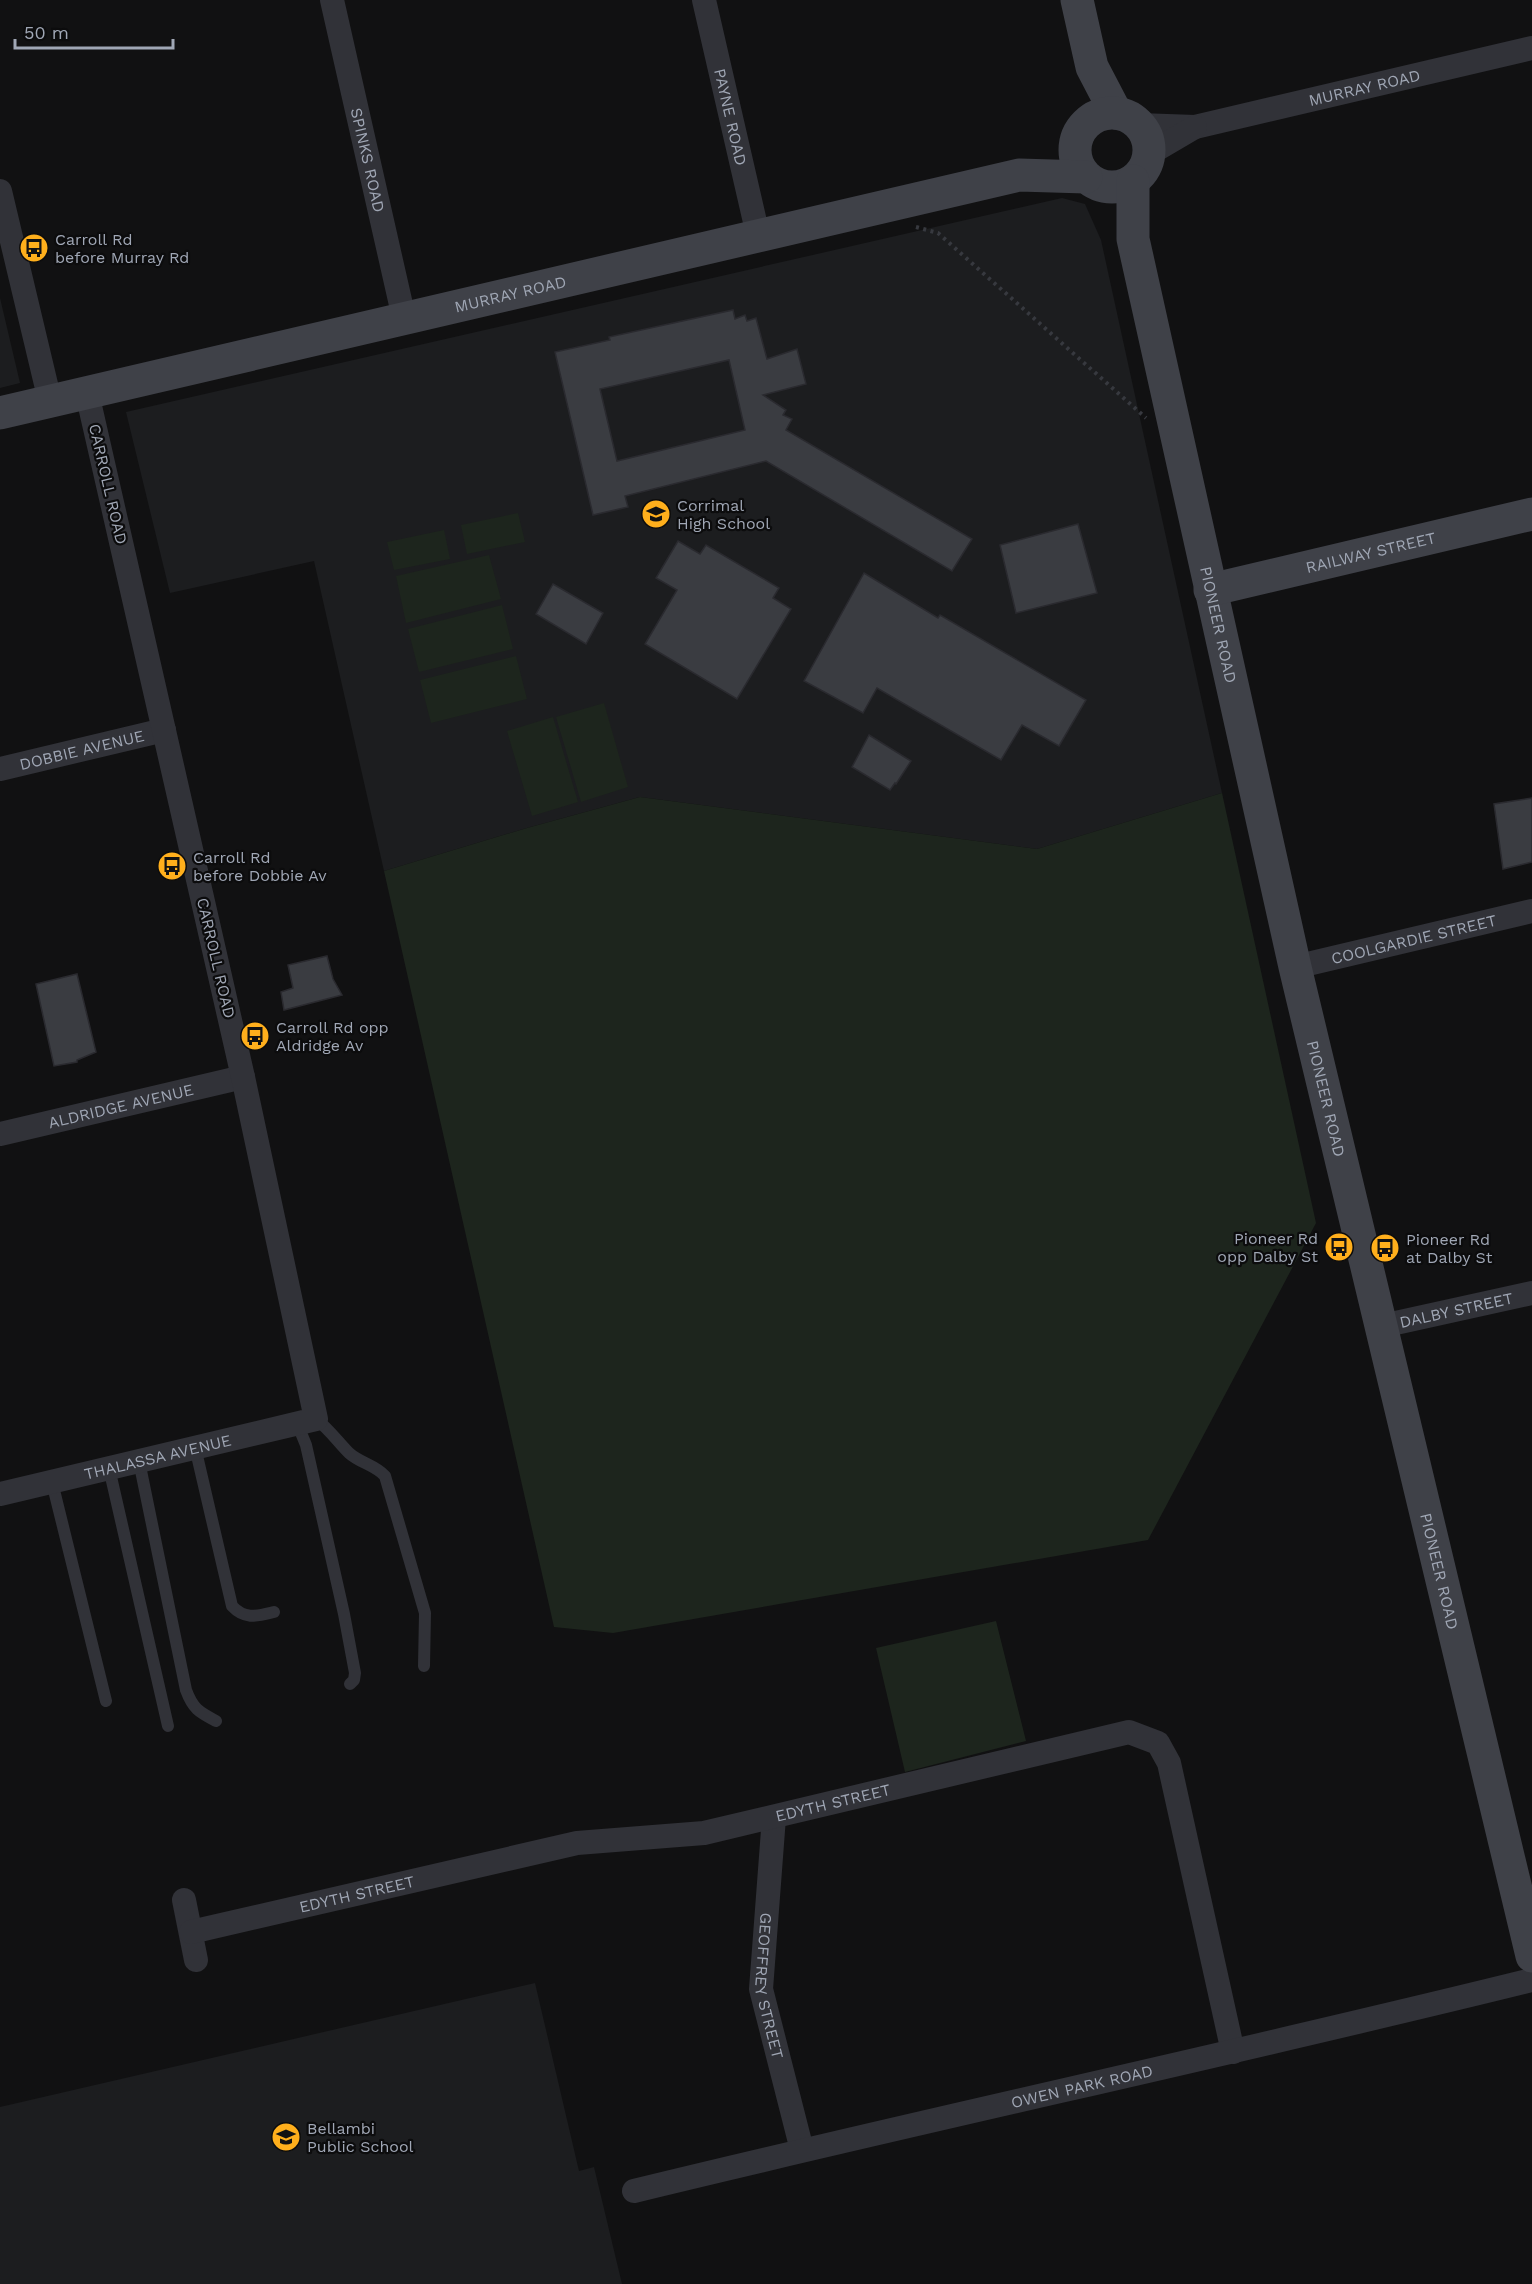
<svg xmlns="http://www.w3.org/2000/svg" width="1532" height="2284" font-family="'Work Sans',sans-serif">
	<rect width="100%" height="100%" fill="#111112"/>
	<path fill="#1c1d1f" d="M1062,198L1085,204L1101,240L1222,793L1037,849L640,797L527,828L384,871L314,561L170,593L126,412Z
		M0,298L20,383L0,388Z
		M535,1983L579,2171L594,2167L622,2284H0V2107Z"/>
	<path fill="#1d251d" d="M518,513L525,542L467,554L461,525Z
		M444,530L450,559L394,570L387,542Z
		M489,555L501,599L406,623L396,576Z
		M502,605L513,649L419,672L408,629Z
		M516,656L527,699L431,723L420,680Z
		M604,703L628,787L581,802L556,717Z
		M553,717L578,802L532,816L507,731Z
		M1222,793L1316,1223L1148,1540L613,1633L554,1627L384,871L527,828L640,797L1037,849Z
		M996,1621L1026,1741L905,1772L876,1648Z"/>
	<path fill="#3a3c41" stroke="#2a2a2f" stroke-width="1.5" fill-rule="evenodd" d="M733,310L735,319L745,315L747,321L756,318L767,359L797,349L806,384L763,395L786,410L783,415L792,419L786,430L972,539L952,571L766,461L625,496L628,507L593,515L555,352L610,340L609,337ZM729,360L745,430L617,461L600,389Z
		M1078,524L1097,593L1016,613L1000,545Z
		M678,541L700,554L706,545L779,588L773,598L791,609L737,699L645,644L677,590L656,578Z
		M864,573L938,618L940,615L1086,700L1059,746L1022,725L1001,760L877,688L863,713L804,681Z
		M553,584L603,613L586,644L536,614Z
		M869,735L911,761L896,784L895,783L890,790L852,767Z
		M1532,798V862L1503,869L1494,804Z
		M327,956L333,979L342,995L284,1010L281,992L293,988L288,965Z
		M77,974L96,1052L77,1060V1062L54,1066L36,984Z"/>
	<g fill="none" stroke-linecap="round" stroke-linejoin="round">
		<path stroke="#37393f" stroke-width="4" stroke-dasharray="3 4.5" stroke-linecap="butt" d="M916,227L938,233L1146,418"/>
		<path stroke="#313238" stroke-width="12" d="M316,1419C329,1429 338,1442 349,1453C360,1463 375,1465 385,1476L425,1613L424,1666
			M297,1423L306,1445L344,1614L355,1673L354,1680L350,1684
			M195,1447L232,1606C245,1620 257,1616 274,1612
			M139,1461L186,1690C193,1709 199,1712 216,1721
			M109,1468L168,1726
			M52,1482L106,1701"/>
		<g stroke="#313238" stroke-width="24">
			<path id="s1" d="M332,0L404,318"/>
			<path id="s2" d="M704,0L758,235"/>
			<path id="s3" d="M1139,125L1195,127L1532,48"/>
			<path d="M1149,154L1195,127"/>
			<path d="M0,191L50,401"/>
			<path id="s4" d="M0,769L164,730"/>
			<path id="s5" d="M1295,967L1532,911"/>
			<path id="s6" d="M0,1134L243,1077"/>
			<path id="s7" d="M1382,1326L1532,1293"/>
			<path id="s8" d="M0,1494L316,1419L243,1077L87,393"/>
			<path id="s9" d="M774,1817L761,1989L802,2150"/>
			<path d="M184,1900L196,1960"/>
			<path id="s10" d="M191,1932L577,1843L704,1833L1129,1732L1158,1743L1169,1763L1233,2052"/>
			<path id="s11" d="M634,2191C933,2118 1233,2054 1532,1980"/>
		</g>
		<g stroke="#3f4148" stroke-width="33">
			<path d="M1077,0L1092,67L1116,113"/>
			<circle cx="1112" cy="150" r="37"/>
			<path id="s12" d="M1133,181V239L1295,967L1532,1956"/>
			<path id="s13" d="M0,413L1019,175L1086,177"/>
			<path id="s14" d="M1210,590L1532,514"/>
		</g>
	</g>
	<defs>
		<g id="bus-disc" transform="scale(1.5)"><circle r="9.5" fill="#ffaf1c" stroke="#0c0c0d"/><path d="M-5-6H5V4H4V6H2V4H-2V6H-4V4H-5ZM-3.5-4V0h7V-4ZM-3.5 1.2v1.5H-2V1.2ZM2 1.2v1.5H3.5V1.2Z" fill="#111"/></g>
		<g id="school-disc" transform="scale(1.5)"><circle r="9.5" fill="#ffaf1c" stroke="#0c0c0d"/><path d="M0-5L7-2L0 1L-7-2ZM-4 1L0 2.5L4 1V4Q0 6-4 4Z" fill="#111"/></g>
	</defs>
	<g fill-rule="evenodd">
		<use href="#bus-disc" x="34" y="248"/>
		<use href="#school-disc" x="656" y="514"/>
		<use href="#bus-disc" x="172" y="866"/>
		<use href="#bus-disc" x="255" y="1036"/>
		<use href="#bus-disc" x="1339" y="1247"/>
		<use href="#bus-disc" x="1385" y="1248"/>
		<use href="#school-disc" x="286" y="2137"/>
	</g>
	<g text-anchor="middle" dominant-baseline="central" stroke-width="4.5" stroke-linejoin="round" paint-order="stroke">
		<g font-size="16" fill="#a0a7b5" stroke="#0c0c0d">
			<text stroke="none"><textPath href="#s3" startOffset="230">MURRAY ROAD</textPath></text>
			<text stroke="none"><textPath href="#s2" startOffset="120">PAYNE ROAD</textPath></text>
			<text stroke="none"><textPath href="#s1" startOffset="164">SPINKS ROAD</textPath></text>
			<text stroke="none"><textPath href="#s13" startOffset="524">MURRAY ROAD</textPath></text>
			<text transform="translate(108 484) rotate(77)">CARROLL ROAD</text>
			<text stroke="none"><textPath href="#s14" startOffset="165">RAILWAY STREET</textPath></text>
			<text stroke="none"><textPath href="#s12" startOffset="453">PIONEER ROAD</textPath></text>
			<text stroke="none"><textPath href="#s4" startOffset="84">DOBBIE AVENUE</textPath></text>
			<text stroke="none"><textPath href="#s5" startOffset="122">COOLGARDIE STREET</textPath></text>
			<text transform="translate(216 958) rotate(77)">CARROLL ROAD</text>
			<text stroke="none"><textPath href="#s12" startOffset="939">PIONEER ROAD</textPath></text>
			<text stroke="none"><textPath href="#s6" startOffset="124">ALDRIDGE AVENUE</textPath></text>
			<text stroke="none"><textPath href="#s7" startOffset="76">DALBY STREET</textPath></text>
			<text stroke="none"><textPath href="#s8" startOffset="162">THALASSA AVENUE</textPath></text>
			<text stroke="none"><textPath href="#s12" startOffset="1425">PIONEER ROAD</textPath></text>
			<text stroke="none"><textPath href="#s10" startOffset="656">EDYTH STREET</textPath></text>
			<text stroke="none"><textPath href="#s10" startOffset="170">EDYTH STREET</textPath></text>
			<text stroke="none"><textPath href="#s9" startOffset="170">GEOFFREY STREET</textPath></text>
			<text stroke="none"><textPath href="#s11" startOffset="460">OWEN PARK ROAD</textPath></text>
		</g>
		<g font-size="16" fill="#a0a7b5" stroke="#0c0c0d" text-anchor="start">
			<text x="55" y="239">Carroll Rd<tspan x="55" dy="18">before Murray Rd</tspan></text>
			<text x="677" y="505">Corrimal<tspan x="677" dy="18">High School</tspan></text>
			<text x="193" y="857">Carroll Rd<tspan x="193" dy="18">before Dobbie Av</tspan></text>
			<text x="276" y="1027">Carroll Rd opp<tspan x="276" dy="18">Aldridge Av</tspan></text>
			<text x="1318" y="1238" text-anchor="end">Pioneer Rd<tspan x="1318" dy="18">opp Dalby St</tspan></text>
			<text x="1406" y="1239">Pioneer Rd<tspan x="1406" dy="18">at Dalby St</tspan></text>
			<text x="307" y="2128">Bellambi<tspan x="307" dy="18">Public School</tspan></text>
		</g>
	</g>
	<path d="M15 39v9h158v-9" fill="none" stroke="#a0a7b5" stroke-width="3"/>
	<text x="24" y="39" font-size="18" fill="#a0a7b5" stroke="#0c0c0d" stroke-width="4.5" paint-order="stroke">50 m</text>
</svg>
